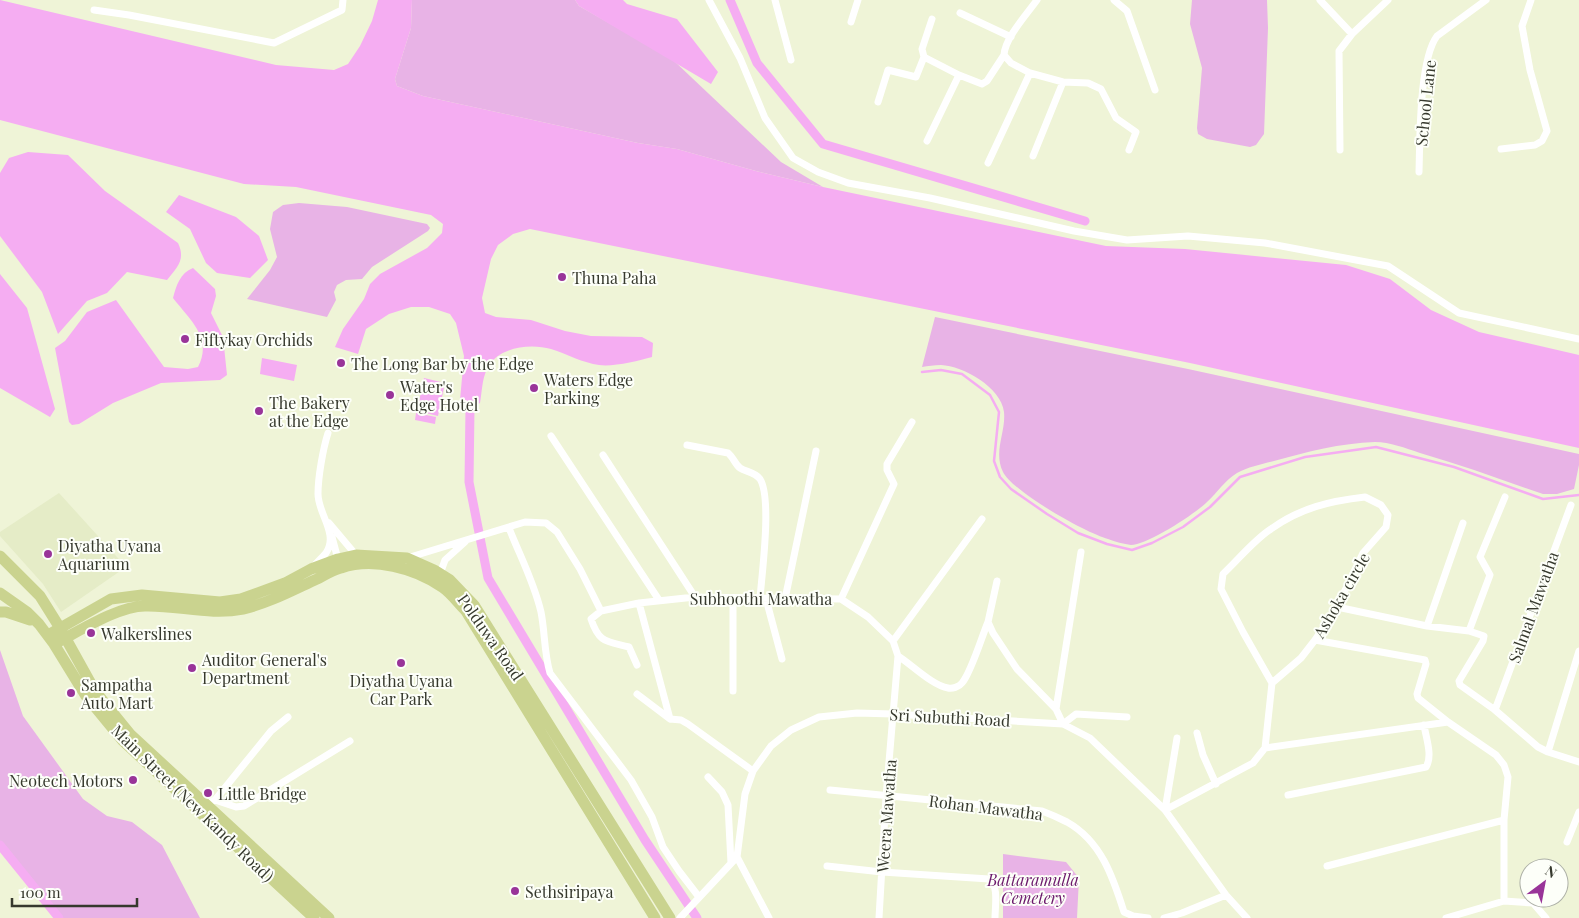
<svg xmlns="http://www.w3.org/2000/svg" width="1579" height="918" font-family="'Playfair Display',serif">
	<rect width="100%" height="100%" fill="#eff4d7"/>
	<path fill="#e5ecc7" d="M59,493L126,567L61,612L43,584L0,536V532Z"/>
	<path fill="#e8b3e6" d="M412,0H575L579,6L672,59L781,162L823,187L756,171L677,149L638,143L423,96L397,86L395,79L411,28Z
		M1192,0H1267L1268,28L1264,134L1256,145L1250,147L1207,139L1198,134L1197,128L1202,68L1190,24Z
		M299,203L347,207L427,224L430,228L428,231L372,267L362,279L346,280L337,285L334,292L336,300L327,317L247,299L270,270L277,257L270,229L273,212L283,205Z
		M935,317L1188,369L1579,454V465L1574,489L1557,494H1543C1502,480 1462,465 1420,453C1405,448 1390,442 1375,442C1341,443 1306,452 1274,461C1262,464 1248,467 1237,473C1225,480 1217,493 1207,502C1195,514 1147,545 1131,545C1124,544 1115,542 1108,539C1086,533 1013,492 1003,472C993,451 1006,433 1004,412C1001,387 963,366 941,365C934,365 928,366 922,367Z
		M0,650L23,716L83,799L107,816L132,822L162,845L200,918H59L0,845Z
		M1003,854L1066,862L1079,878L1077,918H1003Z"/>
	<path fill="#f5adf2" d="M0,0L276,65L334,70L348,64L360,46L372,21L378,0H412L411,28L395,79L397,86L423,96L638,143L677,149L756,171L823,187L1106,246L1185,249L1346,265L1390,279L1431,310L1479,332L1579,355V448L1190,363L530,229L513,234L498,245L491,259L482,298L485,313L496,317L531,320L565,331L591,336L642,337L653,343L652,357C638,361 613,367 599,365C583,363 567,354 551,349C530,343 497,347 487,369C482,379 482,392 480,403L470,408L460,400L464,356L456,323L450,314L429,307H411L389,314L366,329L358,354L335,347L343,329L364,299L370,284L380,274L427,248L442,233L443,224L431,215L296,187L244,184L0,120Z
		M575,0H623L627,4L677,19L718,72L711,84L579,6Z
		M28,152L68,155L105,191L178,243C186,260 177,267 167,280L127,272L107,293L87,301L58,334L42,292L0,236V173L9,158Z
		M179,195L236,217L259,236L268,260L250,278L217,273L206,263L190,229L166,212Z
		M193,268L215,289L216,296L211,313L223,337L227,375L220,380L161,383L113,403L79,424L72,425L69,422L55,348L65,341L87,312L116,300L164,367L188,369L198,367C213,338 190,320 173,298C176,286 180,273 193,268Z
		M0,274L27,308L55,409L50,417L0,388Z
		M262,358L297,365L294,381L260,374Z
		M424,378L445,383L438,416L417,411Z
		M416,413L436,417L435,424L415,420Z"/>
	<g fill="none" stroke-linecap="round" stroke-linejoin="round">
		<path stroke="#f5adf2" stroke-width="2.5" d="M922,372L941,370L962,374L990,395L999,412L994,461L1000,477L1011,489L1047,514L1078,533L1107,544L1132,550L1152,543L1183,527L1210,507L1240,477L1305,457L1376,447L1454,467L1543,499L1579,495"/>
		<path stroke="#f5adf2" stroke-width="9" d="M730,0L757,63L823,144L1085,221
			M470,408L469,482L488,578L645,840L697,918
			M0,845L59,918"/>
		<path stroke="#fff" stroke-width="7" d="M709,0L740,58L765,118L793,158L818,172L848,183L930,198L1074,231L1127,240L1188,236L1265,243L1388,266L1459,313L1579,339
			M775,0L791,60
			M1114,0L1127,11L1155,90
			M1320,0L1352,34
			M94,10L129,15L274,43L342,10L343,0
			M960,13L1011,37
			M851,22L858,0
			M1004,55L1011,63L1030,73L1063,82L1088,83L1101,89L1116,118L1136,132L1129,150
			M924,57L959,75L982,84L987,81L1004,55C1005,38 1027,14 1037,0
			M878,102L888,70L916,77L924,57L922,49L932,19
			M927,141L959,75
			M1501,149L1535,145L1542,141L1547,131L1530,70L1522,26L1531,0
			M1340,150L1339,51L1352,34L1388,0
			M1033,156L1063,82
			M988,163L1030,73
			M1419,172C1420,141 1419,60 1437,36L1486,0
			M551,436L659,600
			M687,445L728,453C733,457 735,464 740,468C746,472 755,472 760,479C772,498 762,573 760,598
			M603,455L695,597
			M1365,497L1381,505L1388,515L1386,527L1363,553L1337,607L1315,640L1301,658L1272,683L1243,632L1221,589L1223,574C1238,560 1254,540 1271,529C1300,508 1330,501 1365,497Z
			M329,523L356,555
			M509,528C520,556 534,582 541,612C545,632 544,653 550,673L631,780L652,817L663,847L679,871L699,897
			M332,537L339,563
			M407,558L525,522L546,523L557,532L580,569L601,611
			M313,567C317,562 322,558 326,553C339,534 318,514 318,494C318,477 323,449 328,433
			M440,574L445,560L465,542
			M997,581L988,622L993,633L1017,669L1056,709L1063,724L1076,714L1127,717
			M733,598V691
			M766,599L782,659
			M785,599L816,451
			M841,599L894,484L887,470V464L912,422
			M639,603L670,719L681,720L688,724L753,771
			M1337,607L1427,626L1469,631L1484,636L1483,641L1459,681L1460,685L1495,710L1538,747L1548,752L1579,762
			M1427,626L1463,523
			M1469,631L1490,575L1480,557L1505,497
			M1315,640L1425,660L1426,664L1417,694L1418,698L1448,722L1496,755L1504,765L1508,777L1504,820V901
			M893,641L982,519
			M898,656C911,664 933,686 948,688C952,689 959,687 962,683C971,673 982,636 988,622
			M637,665L629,647C606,641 599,643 591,619L601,611L639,603L695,597L841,599L868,617L893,641L898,656L886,797L879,918
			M637,694L670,719
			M1056,709L1081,552
			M1495,710L1571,505
			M1197,733L1203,755L1216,784
			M1265,748L1448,722
			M1548,752L1579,651
			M708,777L722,792L728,805L731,863
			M830,790L1042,811C1050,814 1059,818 1067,822C1101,841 1113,877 1124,912L1133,916L1148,918
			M1288,795L1426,767C1433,756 1426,738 1424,725
			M215,800L271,731L288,717
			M207,804L215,800L236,807L244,806L350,741
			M1165,810L1253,763L1265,748L1272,683
			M1165,810L1177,738
			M1567,842L1579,812
			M737,857L769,918
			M827,866L882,872L989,879C999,885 995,907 995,918
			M1327,866L1504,820
			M680,918L737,857L745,794L753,771L771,746L791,730L819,717L857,713L893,714L1063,724L1090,738L1165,810L1226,895L1247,918
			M1164,918L1182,913L1226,895
			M1446,918L1504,901L1533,903L1546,918"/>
		<path stroke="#cad38f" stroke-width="11" d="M0,556L40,596L60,628L95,691L130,734L329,918
			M0,593L27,612L39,624L54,644L86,696L123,741L314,918
			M0,612H6L30,620
			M48,635L111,599L142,595L220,602L241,599L285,583L311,569L338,559L356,555L407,558L434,570L450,580L474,605L670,918
			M54,644C78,632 118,606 145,606C178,605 210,616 243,609C269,603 293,590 317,579C325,575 333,570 341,568C373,557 415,568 442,587C451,593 458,603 466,611L655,918"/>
	</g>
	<g fill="#993499" stroke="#fdfff9" stroke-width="2">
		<circle cx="562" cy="277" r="5"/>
		<circle cx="185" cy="339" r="5"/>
		<circle cx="341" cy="363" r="5"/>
		<circle cx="534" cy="388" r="5"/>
		<circle cx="390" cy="395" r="5"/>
		<circle cx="259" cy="411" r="5"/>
		<circle cx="48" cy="554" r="5"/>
		<circle cx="91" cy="633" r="5"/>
		<circle cx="401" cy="663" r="5"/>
		<circle cx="192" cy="668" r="5"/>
		<circle cx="71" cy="693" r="5"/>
		<circle cx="133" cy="780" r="5"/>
		<circle cx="208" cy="793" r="5"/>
		<circle cx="515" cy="891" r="5"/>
	</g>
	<g text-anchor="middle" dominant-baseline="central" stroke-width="4" stroke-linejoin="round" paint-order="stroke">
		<g font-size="16" fill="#36392d" stroke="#fdfff9">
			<text transform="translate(1425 103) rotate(-84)">School Lane</text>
			<text transform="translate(1341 595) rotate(-60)">Ashoka circle</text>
			<text x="761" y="598">Subhoothi Mawatha</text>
			<text transform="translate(1533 607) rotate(-70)">Salmal Mawatha</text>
			<text transform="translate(491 637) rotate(55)">Polduwa Road</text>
			<text transform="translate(950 717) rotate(3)">Sri Subuthi Road</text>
			<text transform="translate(193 803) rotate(44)">Main Street (New Kandy Road)</text>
			<text transform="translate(986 807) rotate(7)">Rohan Mawatha</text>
			<text transform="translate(886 816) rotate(-86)">Weera Mawatha</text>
		</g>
		<g font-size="16" fill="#36392d" stroke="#fdfff9" text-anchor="start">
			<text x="572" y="277">Thuna Paha</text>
			<text x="195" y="339">Fiftykay Orchids</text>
			<text x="351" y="363">The Long Bar by the Edge</text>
			<text x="544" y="379">Waters Edge<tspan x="544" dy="18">Parking</tspan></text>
			<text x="400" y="386">Water's<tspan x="400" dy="18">Edge Hotel</tspan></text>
			<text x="269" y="402">The Bakery<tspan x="269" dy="18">at the Edge</tspan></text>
			<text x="58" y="545">Diyatha Uyana<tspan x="58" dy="18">Aquarium</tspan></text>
			<text x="101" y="633">Walkerslines</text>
			<text x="202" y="659">Auditor General's<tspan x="202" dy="18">Department</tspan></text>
			<text x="401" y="680" text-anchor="middle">Diyatha Uyana<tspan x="401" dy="18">Car Park</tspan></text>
			<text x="81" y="684">Sampatha<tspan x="81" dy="18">Auto Mart</tspan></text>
			<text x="123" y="780" text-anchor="end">Neotech Motors</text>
			<text x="218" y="793">Little Bridge</text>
			<text x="525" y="891">Sethsiripaya</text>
		</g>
		<g font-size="16" font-style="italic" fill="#6b186b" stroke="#fdfff9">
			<text x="1033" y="879">Battaramulla<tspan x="1033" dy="18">Cemetery</tspan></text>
		</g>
	</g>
	<g transform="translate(1544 883) rotate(32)"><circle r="24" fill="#fdfff9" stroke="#adb0a7"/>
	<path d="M0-4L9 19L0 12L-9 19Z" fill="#993499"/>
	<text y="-8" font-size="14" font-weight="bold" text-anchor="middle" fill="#36392d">N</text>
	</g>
	<path d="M12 898v8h125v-8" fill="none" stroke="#36392d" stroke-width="2.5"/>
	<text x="20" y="898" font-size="15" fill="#36392d" stroke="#fdfff9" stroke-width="4" paint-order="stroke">100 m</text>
</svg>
